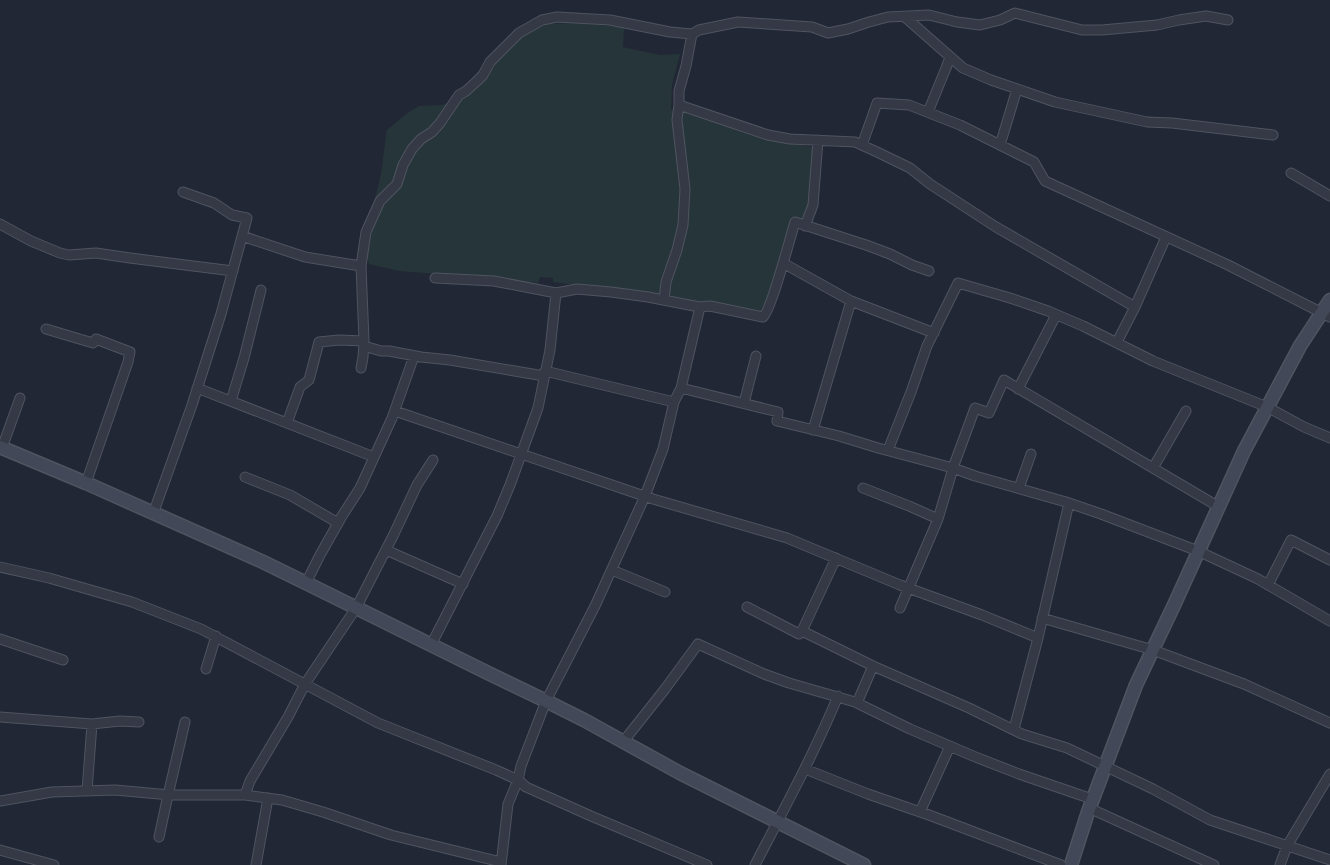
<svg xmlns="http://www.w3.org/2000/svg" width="1330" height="865" font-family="Arial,sans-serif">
	<rect width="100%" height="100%" fill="#212735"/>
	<path fill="#263539" d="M573,23L624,27L623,47L660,55L680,54L672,85L671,109L704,117L751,135L781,142L812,147L813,165L811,201L803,220L791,217L763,315L582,286L553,282V278L540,277L538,283L465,276L399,271L369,264L367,258L371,214L381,174L385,143L387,130L406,114L419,106L442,105L465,97L483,81L493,63L510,47L532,29L545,24Z"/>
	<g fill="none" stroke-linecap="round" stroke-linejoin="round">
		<g stroke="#4f5460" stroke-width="11">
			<path id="street" d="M905,17L963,68L991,80L1055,102L1147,122L1172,123L1273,135
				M679,105L768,135L790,139L855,142L877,152L910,168L930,184L996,227L1135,307
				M928,112L946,68L950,57
				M862,145L877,103L909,105L960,125L1034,162L1045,181L1228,265L1330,317
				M1000,145L1017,89
				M1291,173L1330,196
				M0,224L31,241L60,253L69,255L96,253L130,258L233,271
				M805,226L813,205L818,140
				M242,236L305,257L361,266
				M783,263L851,301L934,333
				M435,278L494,281L556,293L577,289L611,292L648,297L689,305L700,307L710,306L763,317C771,311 790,238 795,222L866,245L890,254L912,265L929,271
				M664,300L666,282L677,250L683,225L685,189L677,120L679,105V91L686,66L692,34
				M46,329L93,343L96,339L130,352L128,362L86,483
				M1117,342L1135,307L1166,237
				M364,346L381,351H389L421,357L450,360L544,376
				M361,368L363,357L364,341L361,266L366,232L380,201L397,184L403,165L412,149L421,139L432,132L440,123L459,95L466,91L477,81L483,75L490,62L519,33L542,20L557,17L610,20L670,32L692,34L699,30L738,22L812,27L828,33L848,29L869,22L888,17L929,15L957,22L980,25L1000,20L1015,13L1082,30H1102L1157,25L1179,20L1206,16L1228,20
				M545,371L674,402
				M197,388L374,457
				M681,388L778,412L777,421L839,436L878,448L953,468L975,476L1066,502L1101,514L1198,551L1258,579L1330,621
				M1018,389L1056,315
				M231,401L244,358L261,290
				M744,403L756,356
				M395,411L653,499L787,538L900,585L982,615L1038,638
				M287,423L300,387L309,380L319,342L339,340L364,341
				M813,430L851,301
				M2,448L20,398
				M888,450L911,392L927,346L958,283L1010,298L1048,311L1083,326L1153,361L1267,407L1304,427L1330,438
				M1153,468L1186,411
				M245,477L290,495L338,523
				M863,488L909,506L938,519
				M1019,488L1031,454
				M153,514L192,405L221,314L247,218L232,215L214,203L183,192
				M386,550L463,584
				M0,567L49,578L132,602L201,629L378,723L496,770L518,780L526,787L591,816L707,865
				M612,570L665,592
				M306,583L320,555L342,516L360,488L392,418L414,356
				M1268,585L1291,540L1330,560
				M747,607L799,634L802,631L836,558
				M900,608L938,519L954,465L975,408L989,413L1004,380L1219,507
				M1042,618L1153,650L1244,684L1330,723
				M802,631L873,666L969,708L1022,734L1067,748L1153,789L1210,820L1330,860
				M0,639L63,660
				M431,645L497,516L510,485L538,408L550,350L556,293
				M206,669L216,636
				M857,703L873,666
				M0,717L92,724L120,721L139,722
				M1014,729L1038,638L1069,503
				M623,742L665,689L698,644L764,674L789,683L855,702L910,729L973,756L1019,774L1092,799
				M805,769L868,794L929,815L1061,865
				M87,791L92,724
				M245,795L250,781L288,717L305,684L356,608L394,534L417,485L433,460
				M0,801L52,792L115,790L170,795H245L282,800L323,812L391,835L501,862
				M1089,808L1214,865
				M920,812L950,746
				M159,837L168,795L185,722
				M0,850L54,865
				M256,865L268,798
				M501,865L508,804L518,780L521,766L546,701L595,606L645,496L663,449L674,402L681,388L700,307
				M755,865C784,809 814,754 838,696
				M1280,865L1287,846L1330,774"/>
		</g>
		<g stroke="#4f5460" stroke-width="15">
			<path id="secondary" d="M0,447L86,483L261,561L306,583L488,673L546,701L584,720L680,773L864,865
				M1071,865L1088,812L1136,685L1175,603L1244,451L1300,346L1330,300"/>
		</g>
		<use href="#street" stroke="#343945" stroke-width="9"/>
		<use href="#secondary" stroke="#434858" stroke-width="12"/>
	</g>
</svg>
